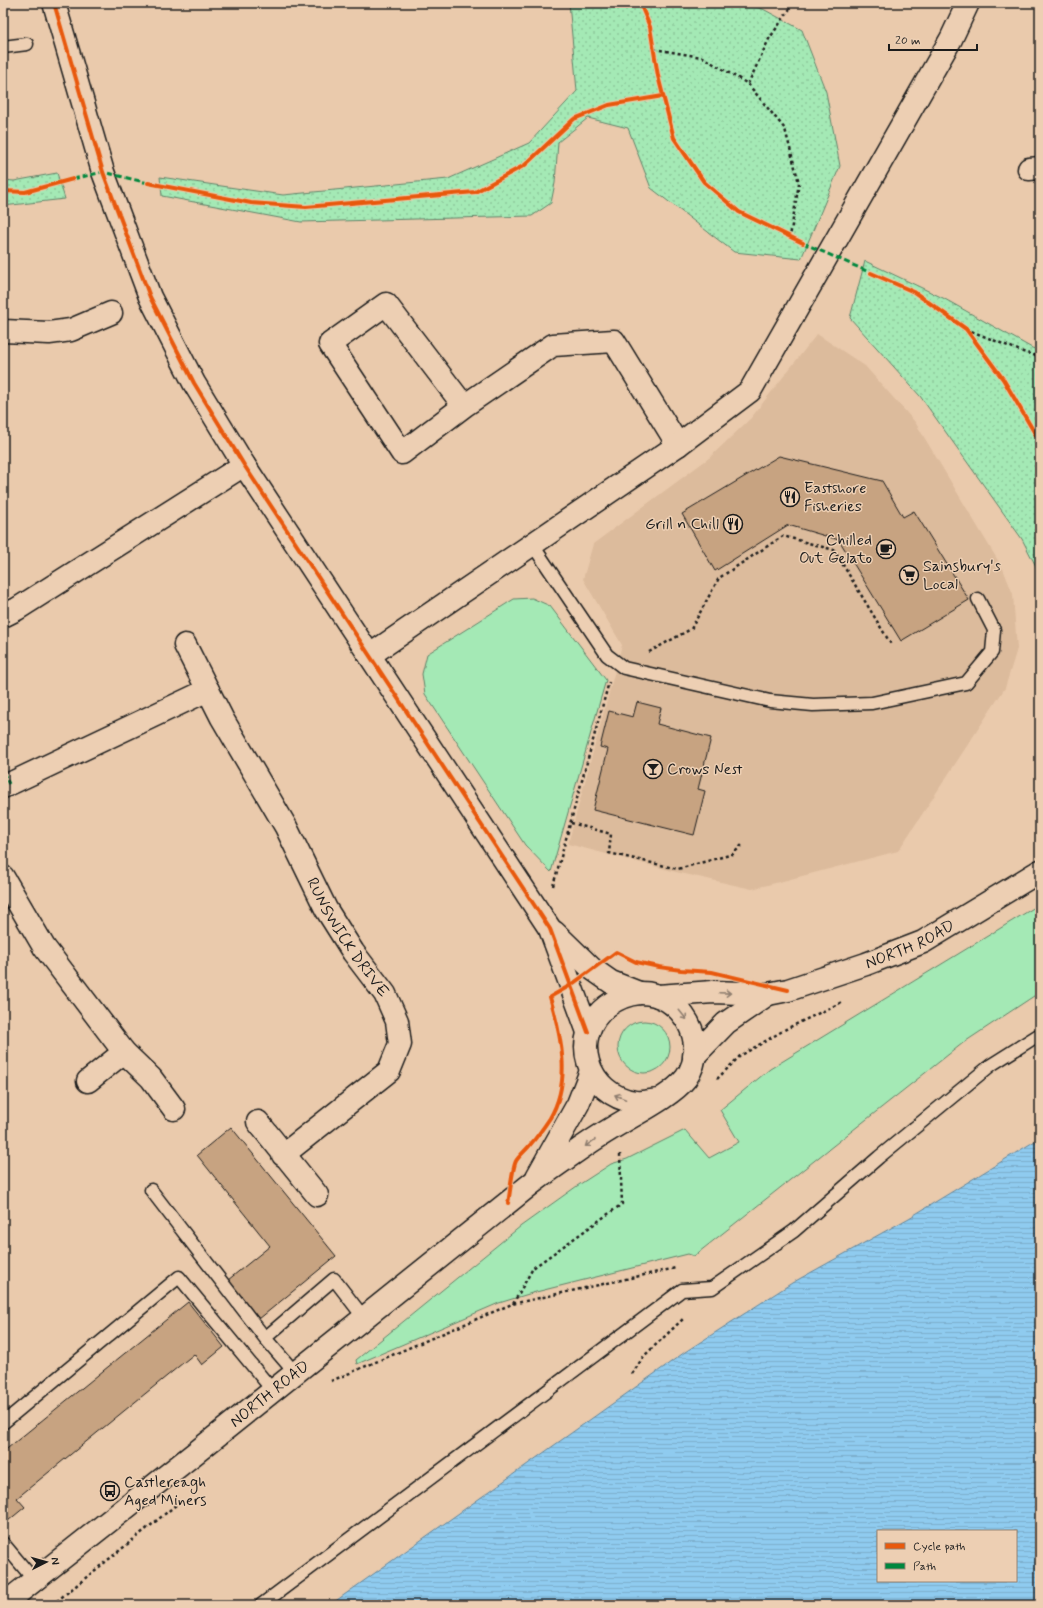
<svg xmlns="http://www.w3.org/2000/svg" width="1043" height="1608" font-family="Mynerve,sans-serif">
	<defs>
		<pattern id="park-dots" width="8" height="8" patternUnits="userSpaceOnUse"><rect width="8" height="8" fill="#a4e9b5"/><path d="M2 2h.1M6 6h.1" fill="none" stroke="#8dc79b" stroke-width="1.8" stroke-linecap="round"/></pattern>
		<pattern id="water-rules" width="6" height="5" patternUnits="userSpaceOnUse"><rect width="6" height="5" fill="#8fcbef"/><path d="M0 2.5h6" fill="none" stroke="#7baecc"/></pattern>
	</defs>
	<rect width="100%" height="100%" fill="#eacaac"/>
	<filter id="ink" filterUnits="userSpaceOnUse"><feTurbulence type="fractalNoise" baseFrequency=".025" numOctaves="2"/><feDisplacementMap in="SourceGraphic" scale="8" xChannelSelector="R" yChannelSelector="G"/><feConvolveMatrix kernelMatrix="1 2 1 2 8 2 1 2 1" color-interpolation-filters="sRGB"/></filter>
	<g filter="url(#ink)">
		<path fill="#dcbb9c" d="M817,334L865,366L915,422L1003,569L1013,594L1017,649L1005,688L898,851L752,889L676,872L568,844L622,645L583,579L593,544L709,458L751,418Z"/>
		<path fill="#a4e9b5" stroke="#608268" d="M532,598L550,606L606,680L551,872L525,845L425,694L422,674L427,654L514,599Z
			M1040,904V992L963,1043L694,1256L688,1254L532,1293L499,1303L357,1364L356,1360L521,1226L577,1186L611,1164L627,1159L685,1130L709,1158L739,1142L720,1110L770,1069Z
			M618 1047a26 26 0 1 1 52 0a26 26 0 1 1-52 0Z"/>
		<path fill="url(#park-dots)" stroke="#608268" d="M569,3H740L763,9L802,30L826,92L840,166L801,259L734,252L651,188L628,128L588,118L558,142L555,183L551,203L532,216L301,222L162,196L160,177L283,195L448,179L529,143L577,91Z
			M57,173L65,199L3,206V180L14,181Z
			M865,261L943,298L1032,348L1040,350V574L1022,539L920,396L850,318Z"/>
		<path fill="url(#water-rules)" stroke="#61859b" fill-rule="evenodd" d="M1040,1138V1605H330L685,1352L792,1283L909,1218ZM878,1531H1016V1581H878Z"/>
		<path fill="#c7a381" stroke="#1c1c1c" d="M779,456L882,481L903,517L914,511L969,600L901,641L839,540L788,525L715,571L682,514Z
			M637,702L661,708L657,724L711,738L698,789L705,791L694,835L593,810L608,749L600,747L609,711L633,717Z
			M231,1127L336,1256L259,1319L228,1280L270,1246L197,1155Z
			M188,1302L224,1347L202,1365L194,1354L17,1498L25,1507L3,1525V1452Z"/>
		<g fill="none" stroke-linecap="round" stroke-linejoin="round">
			<g stroke="#1c1c1c" stroke-width="15">
				<path id="service" d="M3,47L27,44
					M532,544L607,655L624,668L770,701L813,705L872,703L966,683L992,652L994,630L978,599
					M151,1190L265,1338
					M296,1374L265,1338L334,1279L364,1318
					M3,1423L179,1277L274,1392
					M3,1543L34,1580
					M261,1605L682,1290L712,1288L794,1231L879,1157L991,1065L1040,1034"/>
			</g>
			<g stroke="#1c1c1c" stroke-width="25">
				<g id="minor">
					<path d="M54,3L103,172L150,297L194,383L244,465L550,929L588,1032"/>
					<path d="M1029,169L1040,168"/>
					<path d="M3,331L49,333L71,330L111,313"/>
					<path d="M464,406L402,453L330,344L386,304L464,406L553,345L614,341L678,445"/>
					<path d="M3,616L17,609L244,465"/>
					<path id="s1" d="M185,645L222,718L286,827L326,909L353,952L385,994L397,1021L400,1044L389,1071L283,1155"/>
					<path d="M370,655L678,445L750,391L951,39L968,3"/>
					<path d="M3,787L208,690"/>
					<path d="M3,877L44,947L124,1052L151,1078L174,1109"/>
					<path d="M554,932L591,968L611,982L639,993"/>
					<path d="M88,1081L124,1052"/>
					<path d="M258,1122L317,1195"/>
				</g>
			</g>
			<g stroke="#1c1c1c" stroke-width="25">
				<g id="secondary">
					<path id="s2" d="M658,996L713,992L768,994L788,990L866,964L923,942L1040,871"/>
					<path d="M694,1056L726,1023L768,994"/>
					<path d="M537,1177L578,1104L591,1071"/>
					<path id="s3" d="M3,1605C180,1466 356,1325 531,1184C544,1174 557,1165 570,1156C584,1146 599,1136 614,1127C635,1114 672,1096 686,1078C711,1043 681,992 640,993C628,994 616,999 607,1006C568,1036 587,1095 635,1102C642,1103 651,1101 658,1100"/>
				</g>
			</g>
			<path stroke="#1c1c1c" stroke-width="2.5" stroke-dasharray="3 3" stroke-linecap="butt" d="M654,49L702,57L748,84L785,129L799,183L790,237
				M748,84L769,39L794,3
				M966,329L1023,352L1040,357
				M649,652L691,629L719,578L783,536L834,550L892,646
				M571,823L611,834L609,853L678,869L733,854L744,843
				M553,886L609,682
				M717,1079L740,1056L786,1029L842,1002
				M513,1304L533,1268L622,1204L620,1154
				M632,1374L644,1356L683,1319
				M331,1381L512,1304L676,1268
				M52,1605L181,1501"/>
			<use href="#service" stroke="#edcfb3" stroke-width="12"/>
			<use href="#minor" stroke="#edcfb3" stroke-width="22"/>
			<use href="#secondary" stroke="#edcfb3" stroke-width="22"/>
			<path stroke="#00873e" stroke-width="3" stroke-dasharray="6 3" stroke-linecap="butt" d="M73,179L103,172L148,183
				M803,243L871,273
				M3,772L9,784"/>
			<g stroke="#edcfb3" stroke-width="6">
				<path id="cycleway" d="M54,3L103,172L150,297L194,383L244,465L550,929L588,1032
					M640,3L650,27L658,76L674,138L704,182L739,212L803,243
					M148,183L251,203L306,207L475,192L525,165L574,119L609,105L663,96
					M3,191L25,192L73,179
					M871,273L914,292L966,329L1003,379L1040,442
					M508,1203C510,1194 512,1169 516,1161C519,1156 526,1150 530,1145C537,1137 544,1127 550,1118C572,1081 561,1036 550,997L571,985L616,952L636,962L659,967L681,970L712,972L788,990"/>
			</g>
			<use href="#cycleway" stroke="#e8590c" stroke-width="4"/>
		</g>
		<defs><path id="oneway-shaft" d="M-6 0H5M1.5-3L5.5 0L1.5 3" fill="none" stroke-width="1.6" stroke-linecap="round" stroke-linejoin="round"/></defs>
		<g stroke="#8f7e6f">
			<use href="#oneway-shaft" transform="translate(725 993) rotate(2)"/>
			<use href="#oneway-shaft" transform="translate(683 1015) rotate(51)"/>
			<use href="#oneway-shaft" transform="translate(620 1097) rotate(-158)"/>
			<use href="#oneway-shaft" transform="translate(590 1143) rotate(145)"/>
		</g>
	</g>
	<defs>
		<g id="restaurant-ring" transform="scale(1)"><circle r="9.5" fill="#edcfb3" stroke="#1c1c1c" stroke-width="1.5"/><path d="M-5-6h1v4h1v-4h1v4h1v-4h1v5L-1.5 .5V6h-2V.5L-5-1ZM5-6V6H3V1.5H1.5Q1.5-4 5-6Z" fill="#1c1c1c"/></g>
		<g id="cafe-ring" transform="scale(1)"><circle r="9.5" fill="#edcfb3" stroke="#1c1c1c" stroke-width="1.5"/><path d="M-5.5-4.5H6V0H3Q3 3.5 0 3.5H-2.5Q-5.5 3.5-5.5 0ZM3-3.2v2h1.7v-2ZM-6 4.5H4V6H-6Z" fill="#1c1c1c"/></g>
		<g id="supermarket-ring" transform="scale(1)"><circle r="9.5" fill="#edcfb3" stroke="#1c1c1c" stroke-width="1.5"/><path d="M-6-5.5h2.5l.6 2H6L4.5 2H-2.5L-4.4-4H-6ZM-1.5 3.2a1.3 1.3 0 1 0 .1 0ZM3 3.2a1.3 1.3 0 1 0 .1 0Z" fill="#1c1c1c"/></g>
		<g id="bar-ring" transform="scale(1)"><circle r="9.5" fill="#edcfb3" stroke="#1c1c1c" stroke-width="1.5"/><path d="M-6-5H6L.8 .8V4.5H3.5V6h-7V4.5H-.8V.8Z" fill="#1c1c1c"/></g>
		<g id="bus-ring" transform="scale(1)"><circle r="9.5" fill="#edcfb3" stroke="#1c1c1c" stroke-width="1.5"/><path d="M-5-6H5V4H4V6H2V4H-2V6H-4V4H-5ZM-3.5-4V0h7V-4ZM-3.5 1.2v1.5H-2V1.2ZM2 1.2v1.5H3.5V1.2Z" fill="#1c1c1c"/></g>
	</defs>
	<g fill-rule="evenodd">
		<use href="#restaurant-ring" x="790" y="497"/>
		<use href="#restaurant-ring" x="733" y="524"/>
		<use href="#cafe-ring" x="886" y="549"/>
		<use href="#supermarket-ring" x="909" y="575"/>
		<use href="#bar-ring" x="653" y="769"/>
		<use href="#bus-ring" x="110" y="1491"/>
	</g>
	<g text-anchor="middle" dominant-baseline="central" stroke-width="3" stroke-linejoin="round" paint-order="stroke">
		<g font-size="16" fill="#1c1c1c" stroke="#edcfb3" text-anchor="start">
			<text x="804" y="488">Eastshore<tspan x="804" dy="18">Fisheries</tspan></text>
			<text x="719" y="524" text-anchor="end">Grill n Chill</text>
			<text x="872" y="540" text-anchor="end">Chilled<tspan x="872" dy="18">Out Gelato</tspan></text>
			<text x="923" y="566">Sainsbury's<tspan x="923" dy="18">Local</tspan></text>
			<text x="667" y="769">Crows Nest</text>
			<text x="124" y="1482">Castlereagh<tspan x="124" dy="18">Aged Miners</tspan></text>
		</g>
		<g font-size="16" fill="#1c1c1c" stroke="#edcfb3">
			<text stroke="none"><textPath href="#s1" startOffset="335">RUNSWICK DRIVE</textPath></text>
			<text stroke="none"><textPath href="#s2" startOffset="261">NORTH ROAD</textPath></text>
			<text stroke="none"><textPath href="#s3" startOffset="340">NORTH ROAD</textPath></text>
		</g>
	</g>
	<rect width="1043" height="1608" fill="none" stroke="#edcfb3" stroke-width="16"/>
	<rect x="8" y="8" width="1027" height="1592" fill="none" stroke="#1c1c1c" stroke-width="1.5" filter="url(#ink)"/>
	<rect x="877" y="1530" width="140" height="52" fill="#edcfb3" stroke="#998777"/>
	<rect x="885" y="1543" width="20" height="6" fill="#e8590c" stroke="#998777"/>
	<text x="913" y="1550" font-size="12" fill="#1c1c1c">Cycle path</text>
	<rect x="885" y="1563" width="20" height="6" fill="#00873e" stroke="#998777"/>
	<text x="913" y="1570" font-size="12" fill="#1c1c1c">Path</text>
	<g transform="translate(46 1562) rotate(84)" stroke="#edcfb3" stroke-width="3" paint-order="stroke">
	<path d="M0-3L7 15L0 10L-7 15Z" fill="#1c1c1c"/>
	<text y="-6" font-size="11" font-weight="bold" text-anchor="middle" fill="#1c1c1c">N</text>
	</g>
	<path d="M889 44v6h88v-6" fill="none" stroke="#1c1c1c" stroke-width="2"/>
	<text x="895" y="44" font-size="12" fill="#1c1c1c" stroke="#edcfb3" stroke-width="3" paint-order="stroke">20 m</text>
</svg>
